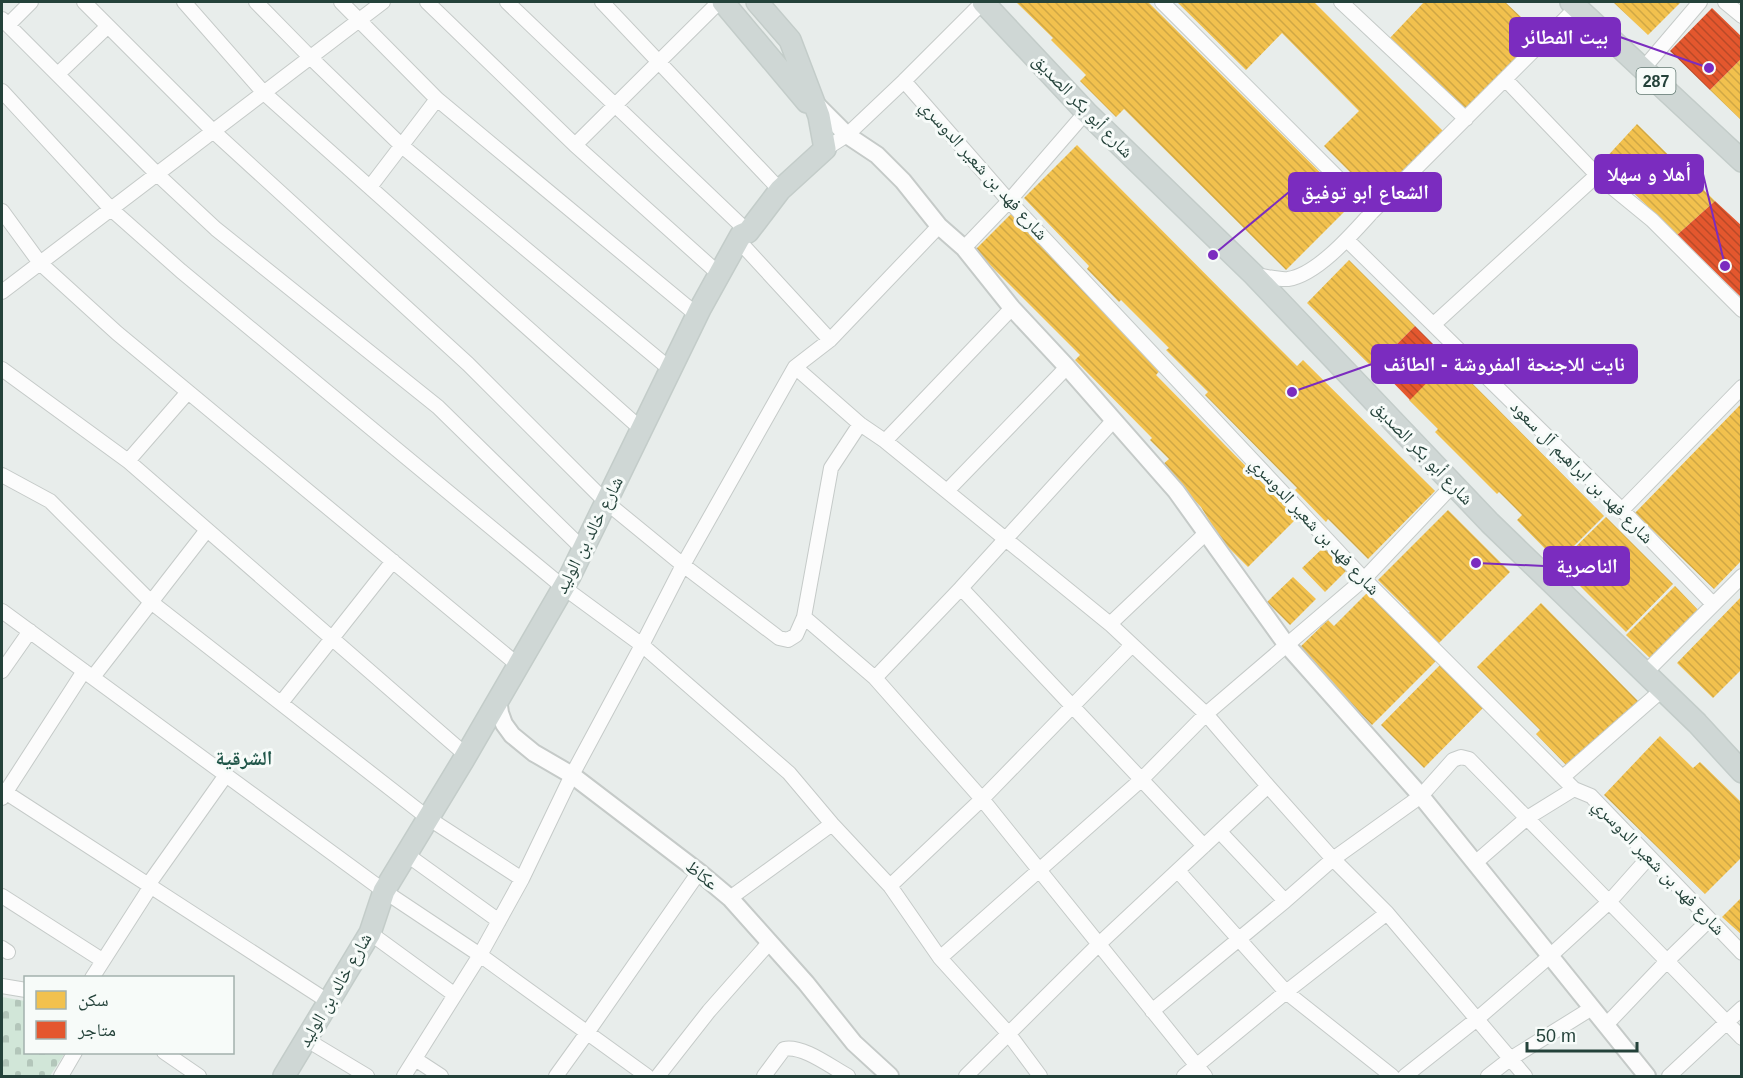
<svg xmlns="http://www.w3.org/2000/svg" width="1743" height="1078" font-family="Arial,'Noto Naskh Arabic',sans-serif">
	<defs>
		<pattern id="cemetery-stones" width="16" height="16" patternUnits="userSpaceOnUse" patternTransform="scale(1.5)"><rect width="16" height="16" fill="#d1e6d8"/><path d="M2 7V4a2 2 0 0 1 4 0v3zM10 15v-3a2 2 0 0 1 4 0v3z" fill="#b3c6ba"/></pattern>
		<pattern id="homes-back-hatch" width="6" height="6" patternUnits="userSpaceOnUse" patternTransform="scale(1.5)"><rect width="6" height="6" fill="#f2c14e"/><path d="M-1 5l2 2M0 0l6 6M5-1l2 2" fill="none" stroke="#cfa745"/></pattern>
		<pattern id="shops-back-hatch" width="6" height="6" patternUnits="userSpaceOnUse" patternTransform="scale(1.5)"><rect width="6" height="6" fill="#e4572e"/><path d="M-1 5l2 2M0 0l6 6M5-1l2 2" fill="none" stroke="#b94a28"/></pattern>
	</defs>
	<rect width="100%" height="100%" fill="#e8edeb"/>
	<path fill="url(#cemetery-stones)" d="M2,997L25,1001L26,1052L65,1053L50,1076H2Z"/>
	<path fill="url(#homes-back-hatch)" d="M1016,2H1148L1352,204L1286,270L1124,109L1116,117L1080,81L1086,75L1051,40L1053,38Z
		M1177,2H1314L1443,131L1376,198L1324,146L1359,111L1282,33L1246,70Z
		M1424,2H1505L1540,35L1466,114L1388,40Z
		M1613,2H1681L1648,35Z
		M1742,58V121L1710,90Z
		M1637,124L1715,201L1677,235L1602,162Z
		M1077,145L1297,366L1303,360L1435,491L1368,559L1328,519L1326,522L1295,490L1297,488L1205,395L1208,392L1166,350L1169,348L1121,300L1119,302L1087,269L1089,266L1024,198Z
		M1011,214L1163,367L1156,375L1297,518L1248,567L1222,541L1201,507L1161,466L1169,459L1150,440L1152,438L1075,360L1080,355L975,250Z
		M1349,260L1415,326L1373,368L1307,303Z
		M1449,360L1604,516L1558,562L1517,520L1522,515L1499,492L1497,494L1435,432L1438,429L1409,400Z
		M1742,403V560L1714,589L1635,513Z
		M1448,510L1510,572L1438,644L1408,613L1410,612L1378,580Z
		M1606,517L1673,584L1626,632L1558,564Z
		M1325,546L1348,569L1325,592L1302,568Z
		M1293,577L1316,599L1290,625L1267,602Z
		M1675,586L1700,612L1652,660L1626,635Z
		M1368,592L1438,659L1372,725L1297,650L1328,620L1334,626Z
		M1742,596V669L1713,698L1677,663Z
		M1541,603L1638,701L1570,769L1536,734L1540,730L1477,667Z
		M1441,664L1484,707L1424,768L1381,725Z
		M1660,736L1693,768L1700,762L1742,803V857L1705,894L1604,795Z
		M1742,897V935L1722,917Z"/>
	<path fill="url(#shops-back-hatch)" d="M1712,8L1742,37V58L1710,90L1670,51Z
		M1715,201L1742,226V298L1677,235Z
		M1415,326L1449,360L1410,400L1376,365Z"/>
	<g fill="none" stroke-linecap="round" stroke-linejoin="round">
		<g stroke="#c5cac8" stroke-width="16">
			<path id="minor" d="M84,2L213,131L468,364L606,502L683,565L779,638L788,640L796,635L804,617L831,468L860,424
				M184,2L264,93L641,429
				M256,2L310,57L402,146L670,369
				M341,2L437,99L697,315
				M427,2L575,145L719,274
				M507,2L748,232
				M602,2L780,190
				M1162,2L1372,212
				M1341,2L1466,119
				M1725,2L1742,16
				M2,19L157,174L216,229L438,407L583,549
				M8,25L31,2
				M1643,69L1700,2
				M58,74L108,26
				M1505,79L1597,175L1652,220L1742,310
				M904,81L1009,201L1364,579L1574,789L1591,796L1742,953
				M2,91L111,209L181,271L563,587L642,645L789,773L832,824L890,886L940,958L1008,1033L1040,1076
				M575,145L719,2
				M825,149L847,135L904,81L983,2
				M370,187L437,99
				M2,211L40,263L117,333L518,665
				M738,240L830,340
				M1347,240L1622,510L1713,604
				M964,248L1009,201L1086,112
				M1255,275C1265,276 1278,280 1288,279C1317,275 1353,233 1372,212L1577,7
				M2,292L383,2
				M1434,324L1597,175
				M795,367L860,424L885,441L1110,624L1206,714L1268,786L1333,859L1387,913L1525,1076
				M2,369L128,461L466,755
				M1113,421L961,588L1204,846
				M885,441L1012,308
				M128,461L188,392
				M2,475L50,501L151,602L428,818L522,879
				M947,491L1067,367
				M1622,510L1742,387
				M2,611L384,891L480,955L647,1076
				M804,617L875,678L982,799L1205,1076
				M1110,624L1206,533
				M2,671L30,631
				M1645,673L1742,576
				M93,677L207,530
				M875,678L961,588
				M281,703L393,561
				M1563,777L1662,690
				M2,790L329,1002
				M2,798L84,671
				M1220,832L1285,901
				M406,854L499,921
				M1475,863L1527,818L1574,789
				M1178,871L1286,992L1392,1076
				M148,885L226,775
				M890,886L982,799L1132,645
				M2,896L102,960
				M730,898L832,824
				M370,933L455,995
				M2,948L8,952
				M940,958L1142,779L1206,714L1364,579L1453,485
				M92,978L151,886
				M2,986L26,990
				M1152,1011L1285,901L1333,859L1421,796L1453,760L1461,757L1469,759L1667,961L1742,1038
				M1606,1025L1667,961L1709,920
				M307,1040L367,1076
				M164,1052L199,1076
				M415,1059L441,1076
				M61,1076L75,1052
				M404,1076L480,955L522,879L572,775L642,645L683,565L795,367L830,340L939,226
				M556,1076L587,1033L699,872
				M658,1076L709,1011L769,943
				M764,1076L784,1049C803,1045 831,1067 848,1076
				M966,1076L1099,944L1268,786
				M1184,1076L1286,992L1387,913
				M1405,1076L1477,1019L1550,956L1609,902L1649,857
				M1488,1076L1510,1059L1592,1008
				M1669,1076L1742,1008"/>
		</g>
		<g stroke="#c5cac8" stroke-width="20">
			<path id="tertiary" d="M815,103L847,135L877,155L903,181L939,226L964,248L1012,308L1067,367L1176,491L1286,644L1421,796L1647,1076
				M498,699L500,713L504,724L512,735L534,753L572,775L699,872L730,898L806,983L854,1043L890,1076"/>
		</g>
		<g stroke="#c3ccc9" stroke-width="24">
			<path id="primary" d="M723,2L807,102
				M983,2L1086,112L1254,275L1490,523L1697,723L1742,772
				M1571,2L1742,161
				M284,1076L370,933L384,891L464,759L570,576L700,309L741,235L748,232L780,190L825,149L819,116L790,40L757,2"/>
		</g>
		<use href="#minor" stroke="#fcfcfc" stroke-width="14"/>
		<use href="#tertiary" stroke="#fcfcfc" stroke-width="16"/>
		<use href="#primary" stroke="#cfd7d5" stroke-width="21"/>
	</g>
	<g text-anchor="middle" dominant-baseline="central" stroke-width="6" stroke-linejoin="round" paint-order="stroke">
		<rect fill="#f7fbf9" stroke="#637a73" stroke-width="1.5" x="1636.5" y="68" width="39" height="26" rx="4.5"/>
		<g font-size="16" font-weight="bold" fill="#24423a">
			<text x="1656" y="81">287</text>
		</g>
		<g font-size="18" fill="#24423a" stroke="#f7fbf9">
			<text transform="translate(1083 106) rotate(46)">شارع أبو بكر الصديق</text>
			<text transform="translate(984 170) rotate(48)">شارع فهد بن شعير الدوسري</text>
			<text transform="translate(1423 453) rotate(46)">شارع أبو بكر الصديق</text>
			<text transform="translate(1582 472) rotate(45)">شارع فهد بن ابراهيم آل سعود</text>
			<text transform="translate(1315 526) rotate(47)">شارع فهد بن شعير الدوسري</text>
			<text transform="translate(589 535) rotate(-63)">شارع خالد بن الوليد</text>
			<text transform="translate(1659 867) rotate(46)">شارع فهد بن شعير الدوسري</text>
			<text transform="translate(702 875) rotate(39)">عكاظ</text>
			<text transform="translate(335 990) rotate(-60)">شارع خالد بن الوليد</text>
		</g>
		<g font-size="20" font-weight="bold" fill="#1f5548" stroke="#f7fbf9">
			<text x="244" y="758">الشرقية</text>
		</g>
	</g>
	<path fill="none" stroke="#7b2cbf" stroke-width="2" d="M1709 68L1620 37M1725 266L1703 174M1213 255L1289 192M1292 392L1372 364M1476 563L1544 566"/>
	<g fill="#7b2cbf" stroke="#f7fbf9" stroke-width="2">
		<circle cx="1709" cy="68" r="6"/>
		<circle cx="1725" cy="266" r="6"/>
		<circle cx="1213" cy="255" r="6"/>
		<circle cx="1292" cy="392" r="6"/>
		<circle cx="1476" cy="563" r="6"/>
	</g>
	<g fill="#7b2cbf" stroke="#7b2cbf" stroke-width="2">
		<rect x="1510" y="18" width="110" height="38" rx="6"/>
		<rect x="1595" y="155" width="108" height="38" rx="6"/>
		<rect x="1289" y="173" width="152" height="38" rx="6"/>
		<rect x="1372" y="345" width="265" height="38" rx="6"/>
		<rect x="1544" y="547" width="85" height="38" rx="6"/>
	</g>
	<g font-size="20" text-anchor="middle" font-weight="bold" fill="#fff">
		<text x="1565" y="44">بيت الفطائر</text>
		<text x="1649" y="181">أهلا و سهلا</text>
		<text x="1365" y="199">الشعاع ابو توفيق</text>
		<text x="1504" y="371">نايت للاجنحة المفروشة - الطائف</text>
		<text x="1587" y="573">الناصرية</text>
	</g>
	<rect width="1743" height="1078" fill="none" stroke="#24423a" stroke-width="6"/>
	<rect x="24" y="976" width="210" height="78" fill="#f7fbf9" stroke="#a3b1ad" stroke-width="1.5"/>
	<rect x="36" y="991" width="30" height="18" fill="#f2c14e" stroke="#a3b1ad" stroke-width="1.5"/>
	<text x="78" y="1006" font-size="18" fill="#24423a">سكن</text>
	<rect x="36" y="1021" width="30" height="18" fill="#e4572e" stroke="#a3b1ad" stroke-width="1.5"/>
	<text x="78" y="1036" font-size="18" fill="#24423a">متاجر</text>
	<path d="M1527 1042v9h110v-9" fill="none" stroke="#24423a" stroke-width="3"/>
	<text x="1536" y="1042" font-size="18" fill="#24423a" stroke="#f7fbf9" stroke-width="4.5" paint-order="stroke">50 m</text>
</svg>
